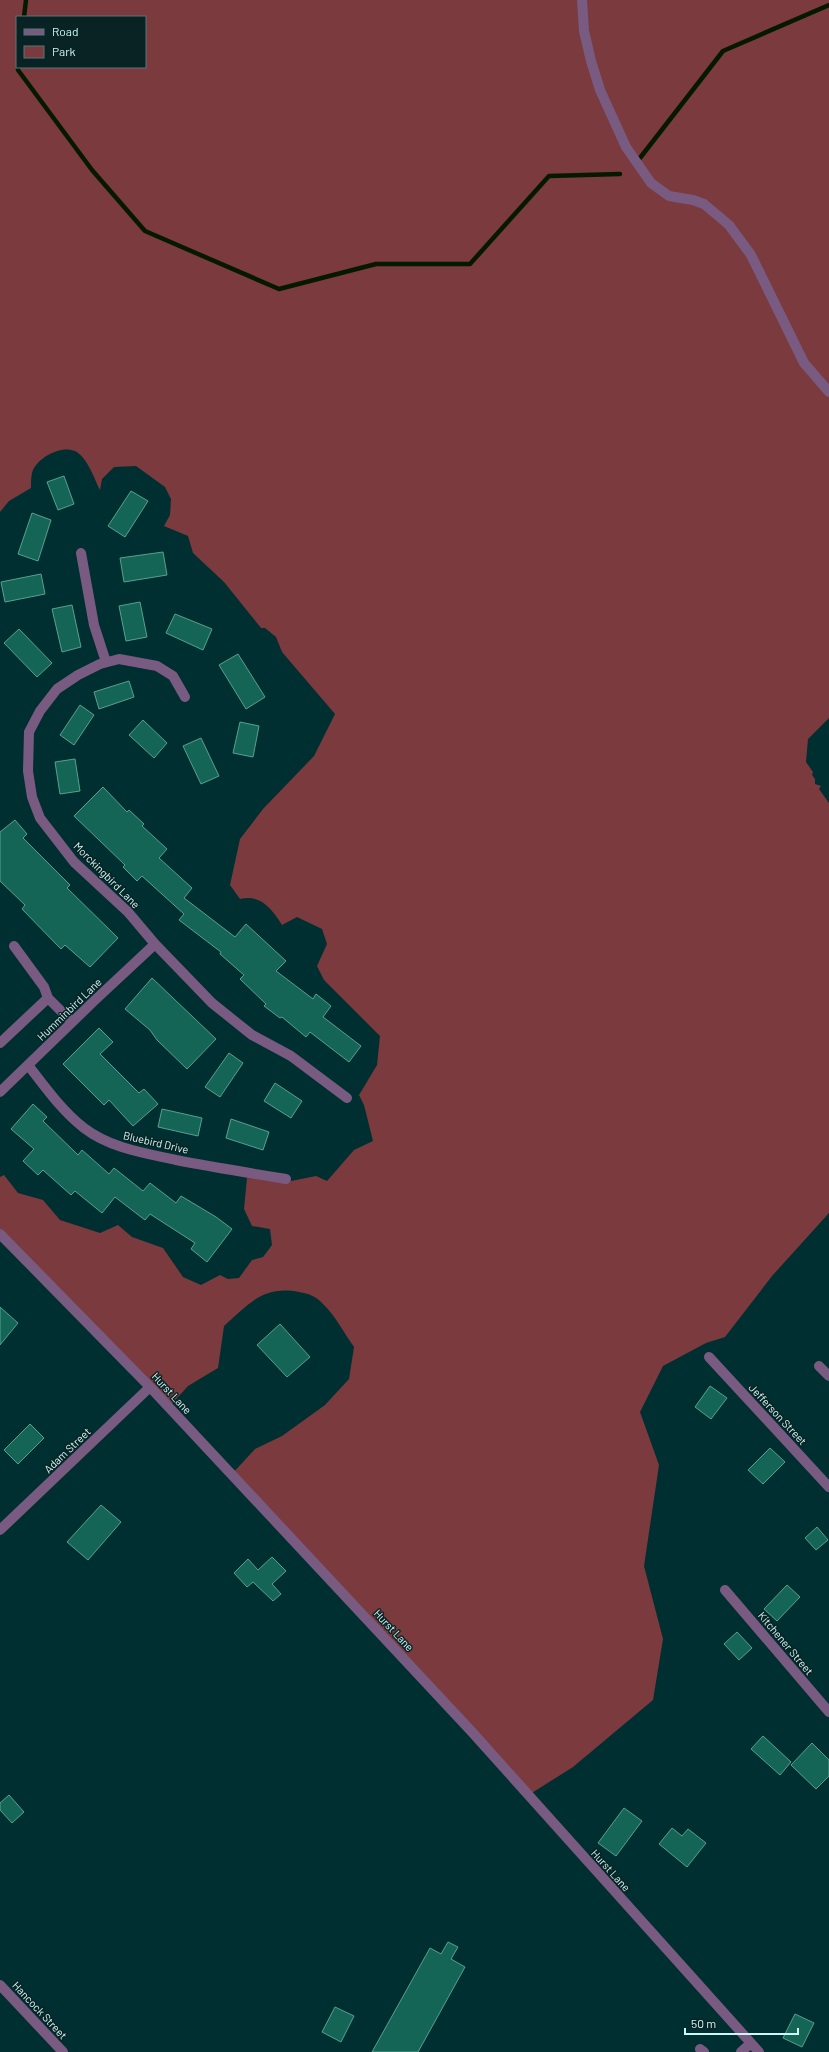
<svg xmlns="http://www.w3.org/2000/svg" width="829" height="2052" font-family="Barlow,sans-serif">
	<rect width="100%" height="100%" fill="#002f31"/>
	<path fill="#7b3a3e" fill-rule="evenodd" d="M0,0H829V718L808,739L806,762L813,772L812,775L815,779V784L821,786L819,789L829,803V1213L772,1276L725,1337L706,1343L663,1366L640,1412L659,1465L644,1566L663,1639L653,1700L573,1767L527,1796L231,1475L255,1449L282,1436L325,1405L349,1379L354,1347C344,1333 335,1315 323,1304C316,1296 309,1294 299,1292C263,1285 249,1304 224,1326L218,1368L188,1386L168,1408L0,1237V1177L4,1175L18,1193L43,1200L60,1220L100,1233L118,1225L132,1237L163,1248L183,1277L201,1285L220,1275L228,1279L239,1278L252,1260L263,1257L272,1245L270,1229L252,1226L244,1209L247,1178L291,1181L316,1176L327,1181L354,1150L373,1141L364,1105L359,1095L377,1065L380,1036L324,980L317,966L327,944L322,929L297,917L282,925C272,909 261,894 240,899L230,885L240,839L263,809L314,756L335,714L282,652L276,637L265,628H261L224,582L193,553L188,536L164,526L170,515L171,499L165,487L136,466L114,467L102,479L100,490C94,478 87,457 75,451C61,445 39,457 33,470C31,474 31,483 31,488L9,501L0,512ZM17,17H145V67H17Z"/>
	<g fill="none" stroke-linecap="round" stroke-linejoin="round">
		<path stroke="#051900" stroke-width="4.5" d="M24,17L26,0
			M18,67V70L92,170L145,231L279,289L376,264H470L549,176L620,174
			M640,158L723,51L829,5"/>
	</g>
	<path fill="#156557" stroke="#56a191" d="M64,476L74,504L58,510L47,482Z
		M131,491L148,501L125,537L108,526Z
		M32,513L51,520L38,561L18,554Z
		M163,552L167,575L124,582L120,558Z
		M41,574L45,594L5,602L1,582Z
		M140,602L147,637L126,641L119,606Z
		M72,605L81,647L62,652L52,609Z
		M175,614L212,629L203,650L166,633Z
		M19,629L52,663L37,677L4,643Z
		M238,654L265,697L246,709L219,665Z
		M129,681L134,697L99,709L94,692Z
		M80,705L94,715L74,745L60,735Z
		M143,720L167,743L154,758L129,735Z
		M240,722L259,726L253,757L233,753Z
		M201,738L219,776L201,784L183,746Z
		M75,759L80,791L60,794L55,762Z
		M103,787L127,812L129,810L144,824L142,826L167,849L159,858L192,888L184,898L235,937L246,924L286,961L276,971L313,999L316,994L331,1006L323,1017L361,1046L349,1062L310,1032L306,1037L282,1017L280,1018L264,1006L266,1004L240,979L244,975L220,954L221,952L179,920L184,914L142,876L137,881L123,867L125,865L74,816Z
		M15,820L27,834L23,838L70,885L67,888L118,938L90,967L65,945L61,949L22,909L25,905L0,881V832Z
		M152,978L216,1039L187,1069L157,1040L150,1030L125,1009Z
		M99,1028L113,1042L100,1054L139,1093L144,1089L158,1104L133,1126L109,1100L104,1105L63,1064Z
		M229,1053L243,1063L220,1097L205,1087Z
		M275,1083L302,1101L291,1118L264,1101Z
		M33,1104L47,1117L43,1121L78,1155L82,1150L109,1174L114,1168L143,1191L150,1183L176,1203L181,1196L216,1217L232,1229L207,1262L191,1249L195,1243L150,1214L145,1220L115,1197L102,1213L75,1191L71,1195L43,1170L38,1175L23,1161L34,1149L11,1129Z
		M162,1109L202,1118L198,1136L158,1127Z
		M231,1119L269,1132L263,1150L226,1138Z
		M0,1307L18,1323L0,1345Z
		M280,1324L310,1357L287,1377L257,1345Z
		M710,1386L727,1398L711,1419L695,1407Z
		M30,1424L44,1438L18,1464L4,1450Z
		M770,1448L785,1462L763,1484L748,1470Z
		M101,1505L121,1522L88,1560L67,1542Z
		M817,1527L828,1540L816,1550L805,1538Z
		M272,1557L286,1571L272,1584L281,1594L273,1601L253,1582L247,1587L234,1573L248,1559L258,1570Z
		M787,1585L800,1597L777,1621L764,1609Z
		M737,1632L752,1648L739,1660L724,1644Z
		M763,1736L791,1762L780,1775L751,1749Z
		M812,1743L829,1760V1776L816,1789L791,1765Z
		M9,1795L24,1812L12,1823L0,1810V1803Z
		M624,1808L642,1821L616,1856L598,1843Z
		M672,1828L682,1836L688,1829L706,1843L687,1867L659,1844Z
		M448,1942L458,1947L451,1959L465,1967L418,2052H372L430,1948L441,1954Z
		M335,2007L354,2016L341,2042L322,2032Z
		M795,2014L814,2023L802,2047L783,2038Z"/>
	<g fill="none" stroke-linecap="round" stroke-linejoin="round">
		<path stroke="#795b82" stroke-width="10" d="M582,0L584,31L591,61L600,90L626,147L651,183L669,196L693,200L704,204L729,225L751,255L804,363L829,392
			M81,553L94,625L106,662
			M185,697L173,676L157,666L119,659L100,664L78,675L57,689L40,711L29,732L28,771L32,797L40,818L74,862L128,912L155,944L212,1003L252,1035L291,1056L347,1098
			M14,946L44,987L48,998
			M0,1043L48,998L72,1022
			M28,1065C45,1087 62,1111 84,1128C110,1148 144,1153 176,1160C212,1167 249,1173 286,1179
			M0,1092L94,1001L155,944
			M0,1234L150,1387L472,1732L759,2052
			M709,1357L829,1487
			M819,1366L829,1376
			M0,1530L150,1387
			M725,1590L829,1712
			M0,1985L63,2052
			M700,2049L704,2052
			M741,2052L751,2043"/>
	</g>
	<g text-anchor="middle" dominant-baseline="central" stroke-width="3" stroke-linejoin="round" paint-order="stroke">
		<g font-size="11" fill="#cff6f6" stroke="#092324">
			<text transform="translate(107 875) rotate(45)">Morckingbird Lane</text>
			<text transform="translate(69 1009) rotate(-44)">Humminbird Lane</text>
			<text transform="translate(156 1142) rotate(13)">Bluebird Drive</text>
			<text transform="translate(172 1393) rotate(47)">Hurst Lane</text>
			<text transform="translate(778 1414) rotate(47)">Jefferson Street</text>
			<text transform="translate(67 1450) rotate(-44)">Adam Street</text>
			<text transform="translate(394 1630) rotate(47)">Hurst Lane</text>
			<text transform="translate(786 1643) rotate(50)">Kitchener Street</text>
			<text transform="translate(611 1870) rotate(48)">Hurst Lane</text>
			<text transform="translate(40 2010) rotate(47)">Hancock Street</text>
		</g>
	</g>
	<rect x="16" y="16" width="130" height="52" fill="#092324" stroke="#587778"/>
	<rect x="24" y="29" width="20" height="6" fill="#795b82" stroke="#587778"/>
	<text x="52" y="36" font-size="12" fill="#cff6f6">Road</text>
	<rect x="24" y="46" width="20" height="12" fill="#7b3a3e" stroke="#587778"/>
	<text x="52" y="56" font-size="12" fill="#cff6f6">Park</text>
	<path d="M685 2028v6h113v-6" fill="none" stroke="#cff6f6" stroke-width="2"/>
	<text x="691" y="2028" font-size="12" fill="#cff6f6" stroke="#092324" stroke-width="3" paint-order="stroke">50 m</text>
</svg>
